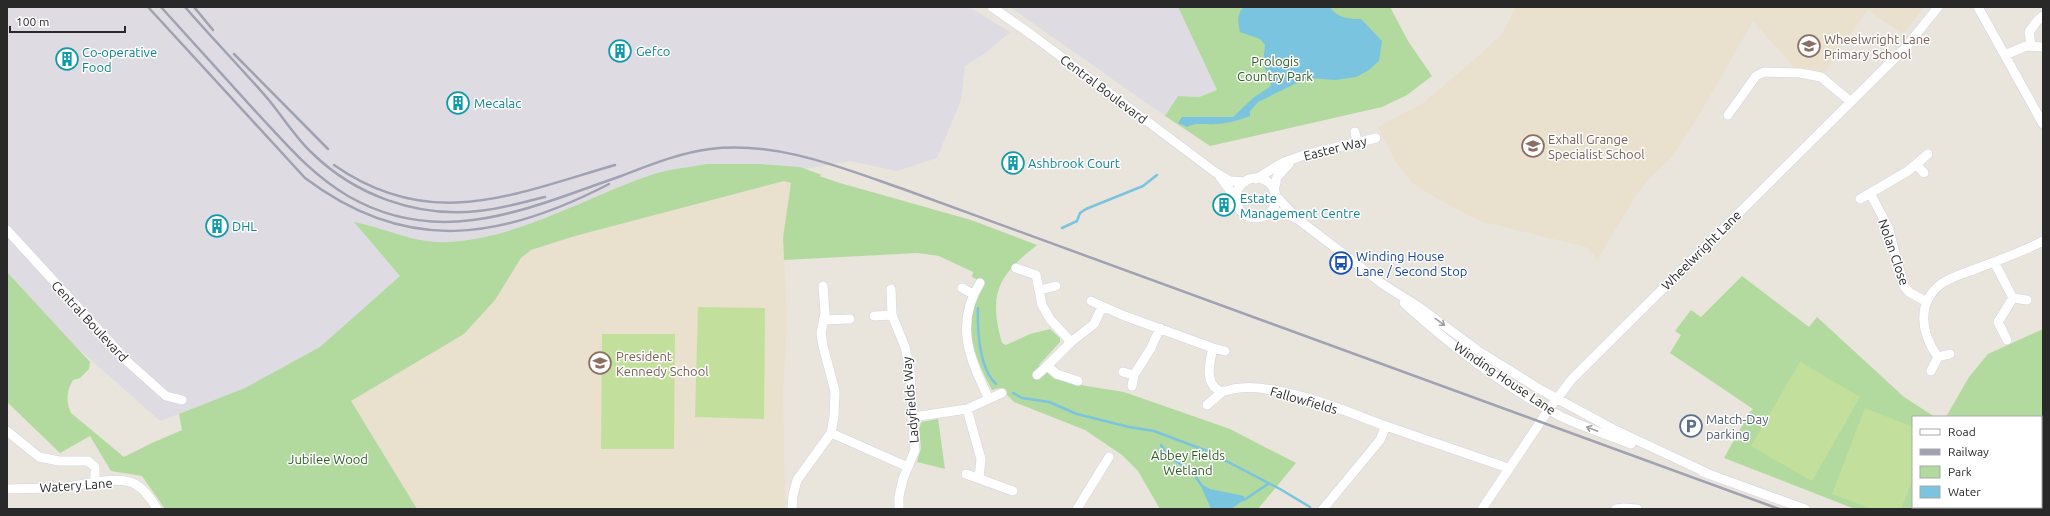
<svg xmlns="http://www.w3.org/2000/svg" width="2050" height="516" font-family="Ubuntu,sans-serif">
	<rect width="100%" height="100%" fill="#e9e4dc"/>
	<path fill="#dedce2" d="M7,7H969L1010,32L987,52L965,66L961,100L937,158L897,171L850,161L766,176L543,233L182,430L179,414L160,421L73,344L7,272Z
		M1010,7H1178L1217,90L1199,97L1178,96L1165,116Z"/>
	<path fill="#e9e0cd" d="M1516,7H1924L1903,34L1868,10L1835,55L1825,74L1817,70L1795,68L1753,21L1696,120L1671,158L1648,180L1636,195L1596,262L1594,255L1586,247L1480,221L1438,199L1412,183L1397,164L1378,127L1423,103L1480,55L1502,34Z
		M785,180L792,183L783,238L787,319L783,393L785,509H417L350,402L464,334L495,300L521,258L531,250L575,236Z"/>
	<path fill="#b2da9f" d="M1178,7H1390L1408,41L1432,76L1407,95L1382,107L1210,146L1165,116L1178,96L1199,97L1217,90Z
		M707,164H760L800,167L822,175L819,176L840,183L971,220L1037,245C998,276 988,293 1002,343L1006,345L1030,334L1050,329L1060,338V342L1039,365L1054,379L1086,386L1124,392L1230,429L1296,463L1258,509H1160L1138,471L1122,455L1085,430L1014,402L1000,388L992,390C981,370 969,345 971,321C972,308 979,295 984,283L972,277L973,272L939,256L918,253L784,260L783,238L791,183L784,181L575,236L531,250L521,258L495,300L464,334L351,401L417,509H165L142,476L111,471L90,436L60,453L7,402V272L90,362L89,369L80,378L73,380C66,391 66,402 71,413L124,457L152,443L182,430L179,414L245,388L320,347L400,276L354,222C385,228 415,244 448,242C521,238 585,197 654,174C671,169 690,167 707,164Z
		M1742,276L1809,327L1817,317L1904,397L1935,417H1913V507H2041V417H1946L1969,377L1988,354L2043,329V509H1855L1724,458L1749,413L1753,409L1670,353L1681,335L1675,331L1691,310L1701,317Z
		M938,419L945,469L917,462L921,448L919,430L921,422Z"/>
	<path fill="#c2e09c" d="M698,307L765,308L764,419L695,417Z
		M602,334H675L674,449H601Z
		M1800,362L1860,397L1812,481L1751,446Z
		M1865,408L1913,427V478L1901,509H1872L1832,494Z"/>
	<path fill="#7bc4df" d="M1244,7H1330C1337,18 1349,19 1361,19L1382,41L1379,61L1369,70L1356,77L1336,80L1307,78L1258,102L1250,111V116C1239,120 1227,124 1215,124C1204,125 1197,122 1187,127L1178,123L1182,117H1233L1253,98L1271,86L1263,62L1265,45L1260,39L1240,32C1238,23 1236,14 1244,7Z
		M1203,485L1210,489L1244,496V500L1231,509H1211L1201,486Z"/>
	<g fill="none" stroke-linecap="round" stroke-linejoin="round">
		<path stroke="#7bc4df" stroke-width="2.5" d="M1062,228L1077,221L1080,213L1086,209L1143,186L1157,175
			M978,308C977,329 979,368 996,384
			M1013,393L1022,398L1049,402L1077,414L1129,427L1154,431L1207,451L1280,489L1310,507
			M1161,445L1169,456L1193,473L1202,486
			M1244,500L1268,484"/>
		<g stroke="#d2d4e0" stroke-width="10">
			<path id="minor" d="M992,7L1032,35L1215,172L1230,181L1245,182
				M1978,7L2043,124
				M2031,45L2029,32L2037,21L2043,16
				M2005,55L2026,46L2043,47
				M1728,115L1756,76L1764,72L1800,73L1821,77L1851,102
				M1355,132L1357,143
				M1916,164L1924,173
				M1220,177L1236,198
				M1236 198a20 20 0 1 1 40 0a20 20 0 1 1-40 0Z
				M1256,179L1282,163L1304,155L1376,138
				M1274,191L1277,177L1289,164
				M1870,193L1888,227L1904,286L1909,292L1927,302
				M1275,195L1293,214
				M1860,199L1908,171L1928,154
				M1269,213L1283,212L1299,220L1384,285L1419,307L1480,352L1541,390L1613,429L1707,473
				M7,230L129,363L166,396L182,400
				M1994,262L2013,298
				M1016,268L1036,275L1042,305L1050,319L1071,342
				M980,283C954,325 970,359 989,399
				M962,288L973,294
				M891,289L892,315
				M1040,290L1056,286
				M1091,301L1122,315L1213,348L1225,351
				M1404,303C1451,346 1504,386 1560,416C1583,427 1608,435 1631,444
				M874,316L892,315L905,347L910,370L914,439L915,450L903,479L899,496V509
				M823,320L850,319
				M2007,340L1998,322L2013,298L2027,300
				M1213,348C1210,362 1204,381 1218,390C1223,393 1228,390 1233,389C1244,387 1255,387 1266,389C1307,394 1347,412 1386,426
				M1938,357C1921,334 1916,303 1941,284C1952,276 1966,273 1978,268C2000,260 2022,252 2043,241
				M1931,371L1938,357L1950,354
				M1123,372L1134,375
				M1037,375L1047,366
				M1078,381L1057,374L1047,366L1071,342L1094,324L1102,307
				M1132,386L1134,375L1151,348L1160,328
				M1207,405L1222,392
				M967,409L981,459L979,478
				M913,417L967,409L1002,393
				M7,431L39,457L59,461H88L95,467V482
				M831,433L908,467
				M1703,472L1805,509
				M966,474L1013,491
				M7,489C26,488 46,489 65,487C84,485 117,475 135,484C144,489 152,500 157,509
				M792,509L793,495L797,480L831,433L834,417L835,391L823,346L821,333L825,313L823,286
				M1077,509L1109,457
				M1323,509L1380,440L1386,426L1508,468
				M1482,509L1549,409L1572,379L1906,47L1938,7
				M1616,509L1624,508L1637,509"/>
		</g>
		<use href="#minor" stroke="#fff" stroke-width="9"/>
		<path stroke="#a0a2b1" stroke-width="2.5" d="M148,7L305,178C407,255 501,240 609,184
			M161,7C193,42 225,78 258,114C286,144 312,175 348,196C441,250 529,208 621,176C650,165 679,153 710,149C777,141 840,167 903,189L1779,509
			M185,7C212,38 241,68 268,99C283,117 295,137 312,153C355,195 417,218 478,211C501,209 523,202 545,197
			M194,7L213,30
			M234,54L328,149
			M334,165C431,233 514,194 615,165"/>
	</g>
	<defs><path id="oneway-shaft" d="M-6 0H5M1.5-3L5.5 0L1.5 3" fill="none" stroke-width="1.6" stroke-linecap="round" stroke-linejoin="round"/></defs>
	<g stroke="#9f9f9f">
		<use href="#oneway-shaft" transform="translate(1440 322) rotate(36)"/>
		<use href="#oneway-shaft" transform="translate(1592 429) rotate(-159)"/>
	</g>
	<defs>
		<g id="school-ring" transform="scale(1.15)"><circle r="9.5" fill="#fff" stroke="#8d6e63" stroke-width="1.5"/><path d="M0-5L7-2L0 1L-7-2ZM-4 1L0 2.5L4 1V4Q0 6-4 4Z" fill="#8d6e63"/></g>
		<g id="building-ring" transform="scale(1.15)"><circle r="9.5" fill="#fff" stroke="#0f9aa8" stroke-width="1.5"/><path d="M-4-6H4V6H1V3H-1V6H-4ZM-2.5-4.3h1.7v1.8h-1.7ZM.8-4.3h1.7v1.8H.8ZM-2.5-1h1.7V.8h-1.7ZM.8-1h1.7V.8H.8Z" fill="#0f9aa8"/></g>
		<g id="bus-ring" transform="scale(1.15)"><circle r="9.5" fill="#fff" stroke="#1a4fb4" stroke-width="1.5"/><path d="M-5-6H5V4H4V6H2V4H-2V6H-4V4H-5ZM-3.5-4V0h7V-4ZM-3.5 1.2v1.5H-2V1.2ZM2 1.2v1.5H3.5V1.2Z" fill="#1a4fb4"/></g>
		<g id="parking-ring" transform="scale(1.15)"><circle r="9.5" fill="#fff" stroke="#5c6f8a" stroke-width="1.5"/><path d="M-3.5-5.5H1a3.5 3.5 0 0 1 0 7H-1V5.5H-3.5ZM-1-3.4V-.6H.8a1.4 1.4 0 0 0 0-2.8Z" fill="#5c6f8a"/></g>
	</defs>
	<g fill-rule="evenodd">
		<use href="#school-ring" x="1809" y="46"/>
		<use href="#building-ring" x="620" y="51"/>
		<use href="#building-ring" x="67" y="59"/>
		<use href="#building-ring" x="458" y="103"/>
		<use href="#school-ring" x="1533" y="146"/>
		<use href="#building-ring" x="1013" y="163"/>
		<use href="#building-ring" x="1224" y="205"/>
		<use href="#building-ring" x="217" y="226"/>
		<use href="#bus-ring" x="1341" y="263"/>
		<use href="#school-ring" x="600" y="363"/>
		<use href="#parking-ring" x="1691" y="426"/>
	</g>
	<g text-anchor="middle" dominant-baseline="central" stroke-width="3" stroke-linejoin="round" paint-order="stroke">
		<g font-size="13" fill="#785e54" stroke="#fff" text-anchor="start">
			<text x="1824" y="39">Wheelwright Lane<tspan x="1824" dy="15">Primary School</tspan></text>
			<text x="1548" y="139">Exhall Grange<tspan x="1548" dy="15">Specialist School</tspan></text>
			<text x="616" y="356">President<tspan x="616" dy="15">Kennedy School</tspan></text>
		</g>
		<g font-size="13" fill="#0d838f" stroke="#fff" text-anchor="start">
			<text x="636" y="51">Gefco</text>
			<text x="82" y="52">Co-operative<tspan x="82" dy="15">Food</tspan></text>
			<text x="474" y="103">Mecalac</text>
			<text x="1028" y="163">Ashbrook Court</text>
			<text x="1240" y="198">Estate<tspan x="1240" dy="15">Management Centre</tspan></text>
			<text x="232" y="226">DHL</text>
		</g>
		<g font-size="13" fill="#2e5d22" stroke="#fff">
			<text x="1275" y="61">Prologis<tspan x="1275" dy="15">Country Park</tspan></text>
			<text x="1188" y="455">Abbey Fields<tspan x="1188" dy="15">Wetland</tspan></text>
			<text x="328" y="459">Jubilee Wood</text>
		</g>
		<g font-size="13" fill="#292929" stroke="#fff">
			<text transform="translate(1104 89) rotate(37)">Central Boulevard</text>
			<text transform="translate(1335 148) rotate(-14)">Easter Way</text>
			<text transform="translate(1701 250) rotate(-45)">Wheelwright Lane</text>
			<text transform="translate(1894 252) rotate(71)">Nolan Close</text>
			<text transform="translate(90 321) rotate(47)">Central Boulevard</text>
			<text transform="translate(1505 378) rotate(34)">Winding House Lane</text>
			<text transform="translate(910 400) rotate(-95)">Ladyfields Way</text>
			<text transform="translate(1304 400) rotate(16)">Fallowfields</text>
			<text transform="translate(76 485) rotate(-4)">Watery Lane</text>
		</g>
		<g font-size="13" fill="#164399" stroke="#fff" text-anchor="start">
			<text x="1356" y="256">Winding House<tspan x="1356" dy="15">Lane / Second Stop</tspan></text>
		</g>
		<g font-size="13" fill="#4e5e75" stroke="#fff" text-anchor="start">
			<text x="1706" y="419">Match-Day<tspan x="1706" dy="15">parking</tspan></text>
		</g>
	</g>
	<rect width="2050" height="516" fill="none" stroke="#292929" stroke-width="16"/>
	<rect x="1912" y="416" width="130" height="92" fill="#ffffff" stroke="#a9a9a9"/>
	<rect x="1920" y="429" width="20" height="6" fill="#ffffff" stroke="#a9a9a9"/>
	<text x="1948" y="436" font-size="12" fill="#292929">Road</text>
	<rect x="1920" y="449" width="20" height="6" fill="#a0a2b1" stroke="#a9a9a9"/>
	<text x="1948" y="456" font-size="12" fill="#292929">Railway</text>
	<rect x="1920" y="466" width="20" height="12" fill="#b2da9f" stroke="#a9a9a9"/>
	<text x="1948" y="476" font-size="12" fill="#292929">Park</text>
	<rect x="1920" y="486" width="20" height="12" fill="#7bc4df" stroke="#a9a9a9"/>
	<text x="1948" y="496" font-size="12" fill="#292929">Water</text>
	<path d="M10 26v6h115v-6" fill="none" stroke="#292929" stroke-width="2"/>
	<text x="16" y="26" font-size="12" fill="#292929" stroke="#ffffff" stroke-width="3" paint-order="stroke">100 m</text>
</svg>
